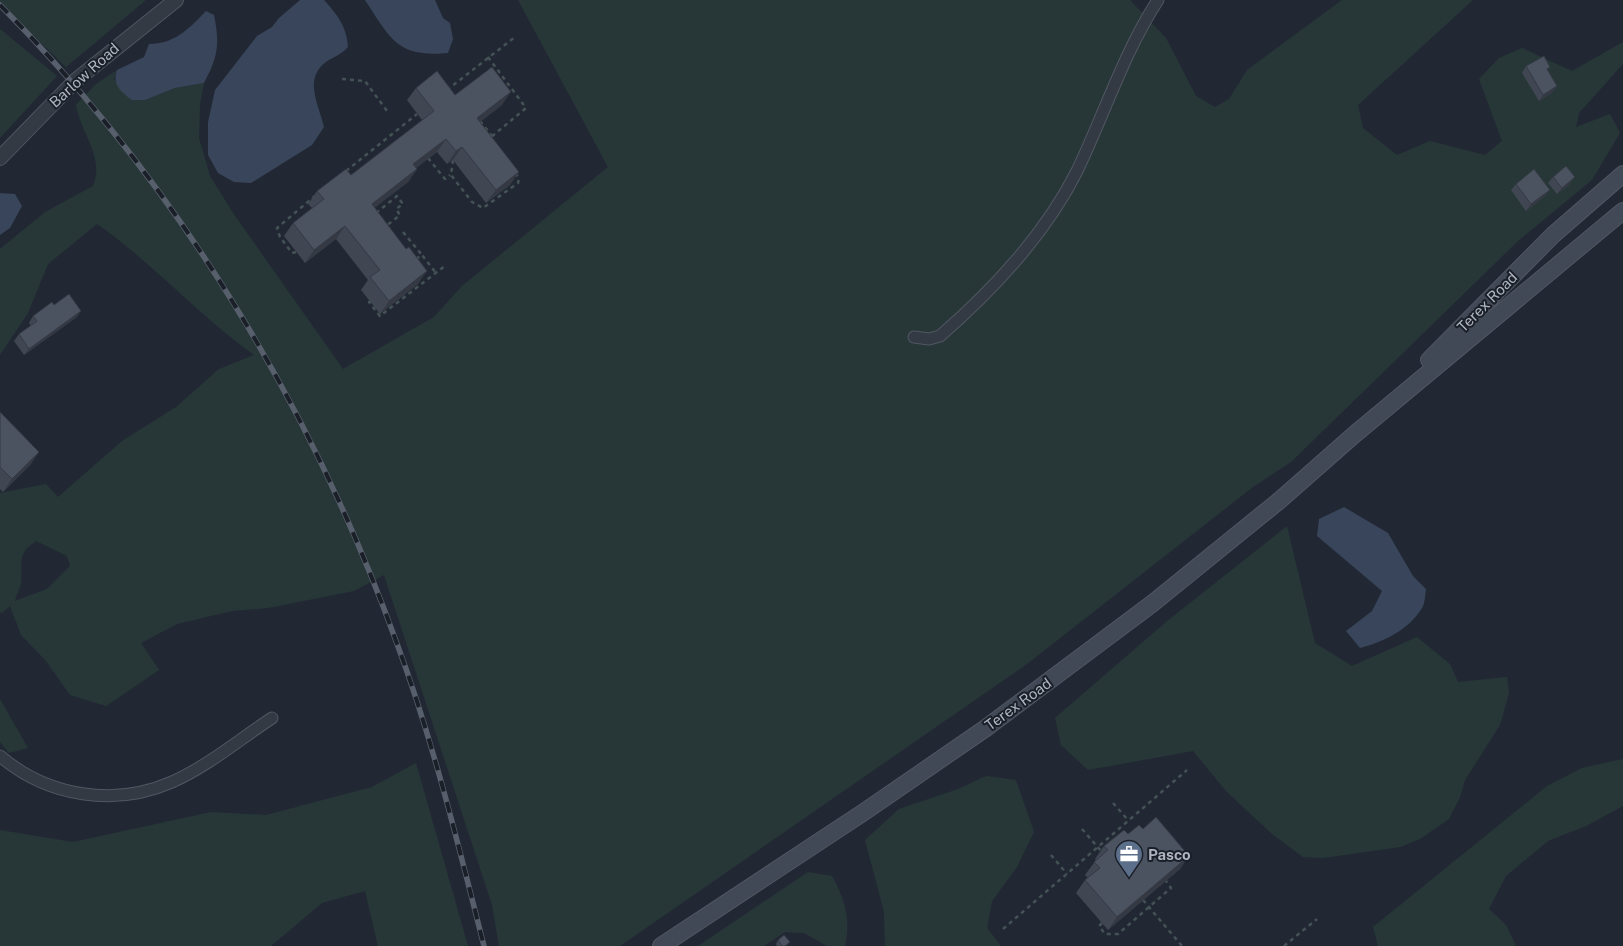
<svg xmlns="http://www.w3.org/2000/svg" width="1623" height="946" font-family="'Public Sans',sans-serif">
	<rect width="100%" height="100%" fill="#212833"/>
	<path fill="#273738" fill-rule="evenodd" d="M0,0H146L66,67L0,4Z
		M518,0H1130L1166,38L1196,96L1215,107L1229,99L1247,70L1342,0H1473L1358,105L1363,128L1397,155L1430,141L1485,155L1502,141L1479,79L1499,58L1522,48L1572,71L1623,42V64L1579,113L1576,127L1610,114L1620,133L1592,180L1518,241L1291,462L1253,487L1027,664L620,946H499L492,905L384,575L354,591L268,608L232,611L177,624L141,643L159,670L106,706L70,695L46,661L21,635L10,606L2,613L0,612V493L46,484L58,497L122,441L176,407L219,369L254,355C198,315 153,263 97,224L48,264L28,313L0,355V249L45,212L93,186C105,157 81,134 76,105L96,84L117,70L114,79L132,100H145L175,88L204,83L200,104L199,138L210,176L233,213L343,369L434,317L462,286L608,167ZM36,541L67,556L70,566L47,589L15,601C16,595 20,589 21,583C23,564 16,554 36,541Z
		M0,29L57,76L0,138Z
		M1287,526L1315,643L1352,666L1417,637L1450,664L1458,682L1507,677L1509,693L1500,725L1465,780L1460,797L1449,819L1420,839L1400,847L1323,858L1303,857L1272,834L1226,791L1193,751L1088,770L1061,745L1055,718L1166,622Z
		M0,699L28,748L9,753L0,742Z
		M1623,759V806L1586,826L1548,841L1506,876L1489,909L1506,925L1516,946H1378L1373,927L1547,786L1582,768Z
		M416,763L468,946H378L365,891L322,903L271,946H0V830L73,842L211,812L266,815L372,787Z
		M986,776L1016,780L1034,832L1017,867L992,901L987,928L1001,946H885L884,912L865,840L899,809L958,789Z
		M808,872L832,876C845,899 851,920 845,946H827L804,933L785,932L764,946H698Z"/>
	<path fill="#38455a" d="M300,0H324C337,14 347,27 348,47C340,56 334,56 326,62C303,79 319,105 324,127L312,145L251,183L234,182L218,173L208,155V122L215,90L257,36L272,27L279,18Z
		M365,0H435L443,18L450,23L453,39L448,53C397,58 390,38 365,0Z
		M206,11L214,15C220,44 218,57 204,83L175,88L145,100H132C120,91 112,85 117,70L144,57L149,44C174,44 189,29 206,11Z
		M0,193L15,194L22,206L10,228L0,235Z
		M1344,507L1388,533L1413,576L1426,589C1425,595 1425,604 1422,608C1409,630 1383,642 1360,648L1346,631L1372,611L1382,591L1317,536L1319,519Z"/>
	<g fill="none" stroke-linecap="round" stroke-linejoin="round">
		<g stroke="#515762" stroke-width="13">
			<path id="minor" d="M914,337L929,339L940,336C994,289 1045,235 1077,171C1104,115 1124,52 1158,0
				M0,756C48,797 115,807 172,782C208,766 240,739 272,718"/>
		</g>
		<g stroke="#515762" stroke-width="16">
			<path id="tertiary" d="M0,158L75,81L176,0"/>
		</g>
		<g stroke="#515762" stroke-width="18">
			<path id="secondary" d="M1429,360L1553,235L1623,174
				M661,946L864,812L986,728L1153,603L1280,500L1355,434L1623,211"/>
		</g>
		<path stroke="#445255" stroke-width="2.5" stroke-dasharray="4 4" stroke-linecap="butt" d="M488,57L526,108L490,138
			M342,79L365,81L387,111
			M447,90L515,37
			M480,121L492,136
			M428,158L445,179L450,175
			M453,160L451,175L472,202L483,208L518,183L519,179L516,174
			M346,171L417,114
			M376,213L397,196L403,204L396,209L400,215L386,226
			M403,232L422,255
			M296,252L292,253L280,237L277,228L316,195
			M416,259L422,255L436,273
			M371,302H369L380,316L446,265
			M1113,803L1128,820
			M1082,829L1102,852
			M1051,855L1067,874
			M1143,900L1182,946
			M1102,923L1099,926L1105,934H1118L1171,888L1166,881
			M1003,929L1187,770
			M1284,946L1317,919"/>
		<use href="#minor" stroke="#343a44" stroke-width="11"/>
		<use href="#tertiary" stroke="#343a44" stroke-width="14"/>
		<use href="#secondary" stroke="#424956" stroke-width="16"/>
		<g stroke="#585f6c" stroke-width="5.5">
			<path id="rail" d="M0,5C177,183 311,406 396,641C433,740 458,844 484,946"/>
		</g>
		<use href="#rail" stroke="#1a1f28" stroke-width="4" stroke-dasharray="11" stroke-linecap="butt"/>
	</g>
	<path fill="#404753" d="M1526,66L1548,71L1552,93L1539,101L1522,73Z
		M416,88L502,105L480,122L510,185L486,203L453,160L447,164L437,152L416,168L417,169L408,182L374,208L418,284L380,314L361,290L368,280L336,239L305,263L284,236L293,223L312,208L308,204L317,191L351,175L422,120L407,100Z
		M1553,177L1570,184L1557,194L1548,183Z
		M1516,184L1545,196L1526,211L1511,190Z
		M54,305L77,317L24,355L14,341L19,334L31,326L29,323L33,316Z
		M0,412L39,452L30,465L3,492L0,489Z
		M1143,829L1189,856L1180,869L1108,930L1076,893L1085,880L1088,878L1085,875L1096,860L1095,859L1104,846L1128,834Z
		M778,940L787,945L786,946H777L776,944Z"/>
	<path fill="#343943" d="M1557,86L1552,93L1539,101L1543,95Z
		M511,92L502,105L468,131L477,118Z
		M446,139L437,152L404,177L413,164Z
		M462,147L453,160L447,164L456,151Z
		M417,169L408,182L363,217L372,204Z
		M519,172L510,185L486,203L496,190Z
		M1575,177L1570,184L1557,194L1562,188Z
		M1550,190L1545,196L1526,211L1531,204Z
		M345,226L336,239L305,263L314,250Z
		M427,271L418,284L380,314L389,301Z
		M81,311L77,317L24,355L29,349Z
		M39,452L30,465L3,492L12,479Z
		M1189,856L1180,869L1108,930L1117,917Z"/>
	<path fill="#4b5260" stroke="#343943" d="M1544,56L1550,67L1547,69L1557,86L1543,95L1526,66Z
		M492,67L511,92L477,118L519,172L496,190L462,147L456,151L446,139L413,164L417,169L372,204L406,249L409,247L427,271L389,301L370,277L380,270L345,226L314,250L293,223L324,199L317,191L346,169L351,175L434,111L416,88L437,71L455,95Z
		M1566,166L1575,177L1562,188L1553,177Z
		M1534,169L1550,190L1531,204L1516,184Z
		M69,294L81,311L29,349L19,334L37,321L33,316L52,302L54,305Z
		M0,412L39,452L12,479L0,467Z
		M1156,817L1189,856L1117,917L1085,880L1100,868L1094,862L1108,850L1104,846L1124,830L1128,834L1139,825L1143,829Z
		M784,935L790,942L785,946H782L778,940Z"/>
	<defs>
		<g id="office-pin" transform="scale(1.4375)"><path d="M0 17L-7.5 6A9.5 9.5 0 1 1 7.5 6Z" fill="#5c6f8a" stroke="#1a1f28"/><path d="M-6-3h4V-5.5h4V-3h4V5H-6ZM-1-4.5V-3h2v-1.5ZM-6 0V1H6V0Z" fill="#fff"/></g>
	</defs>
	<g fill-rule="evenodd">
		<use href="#office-pin" x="1129" y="854"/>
	</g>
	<g text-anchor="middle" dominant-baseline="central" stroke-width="4" stroke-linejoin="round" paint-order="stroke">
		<g font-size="15" fill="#aeb4c1" stroke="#1a1f28">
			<text transform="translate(84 75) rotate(-42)">Barlow Road</text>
			<text transform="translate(1487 302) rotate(-45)">Terex Road</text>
			<text transform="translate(1018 704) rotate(-36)">Terex Road</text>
		</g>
		<g font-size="15" font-weight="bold" fill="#aeb4c1" stroke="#1a1f28" text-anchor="start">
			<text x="1148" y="854">Pasco</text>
		</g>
	</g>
</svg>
